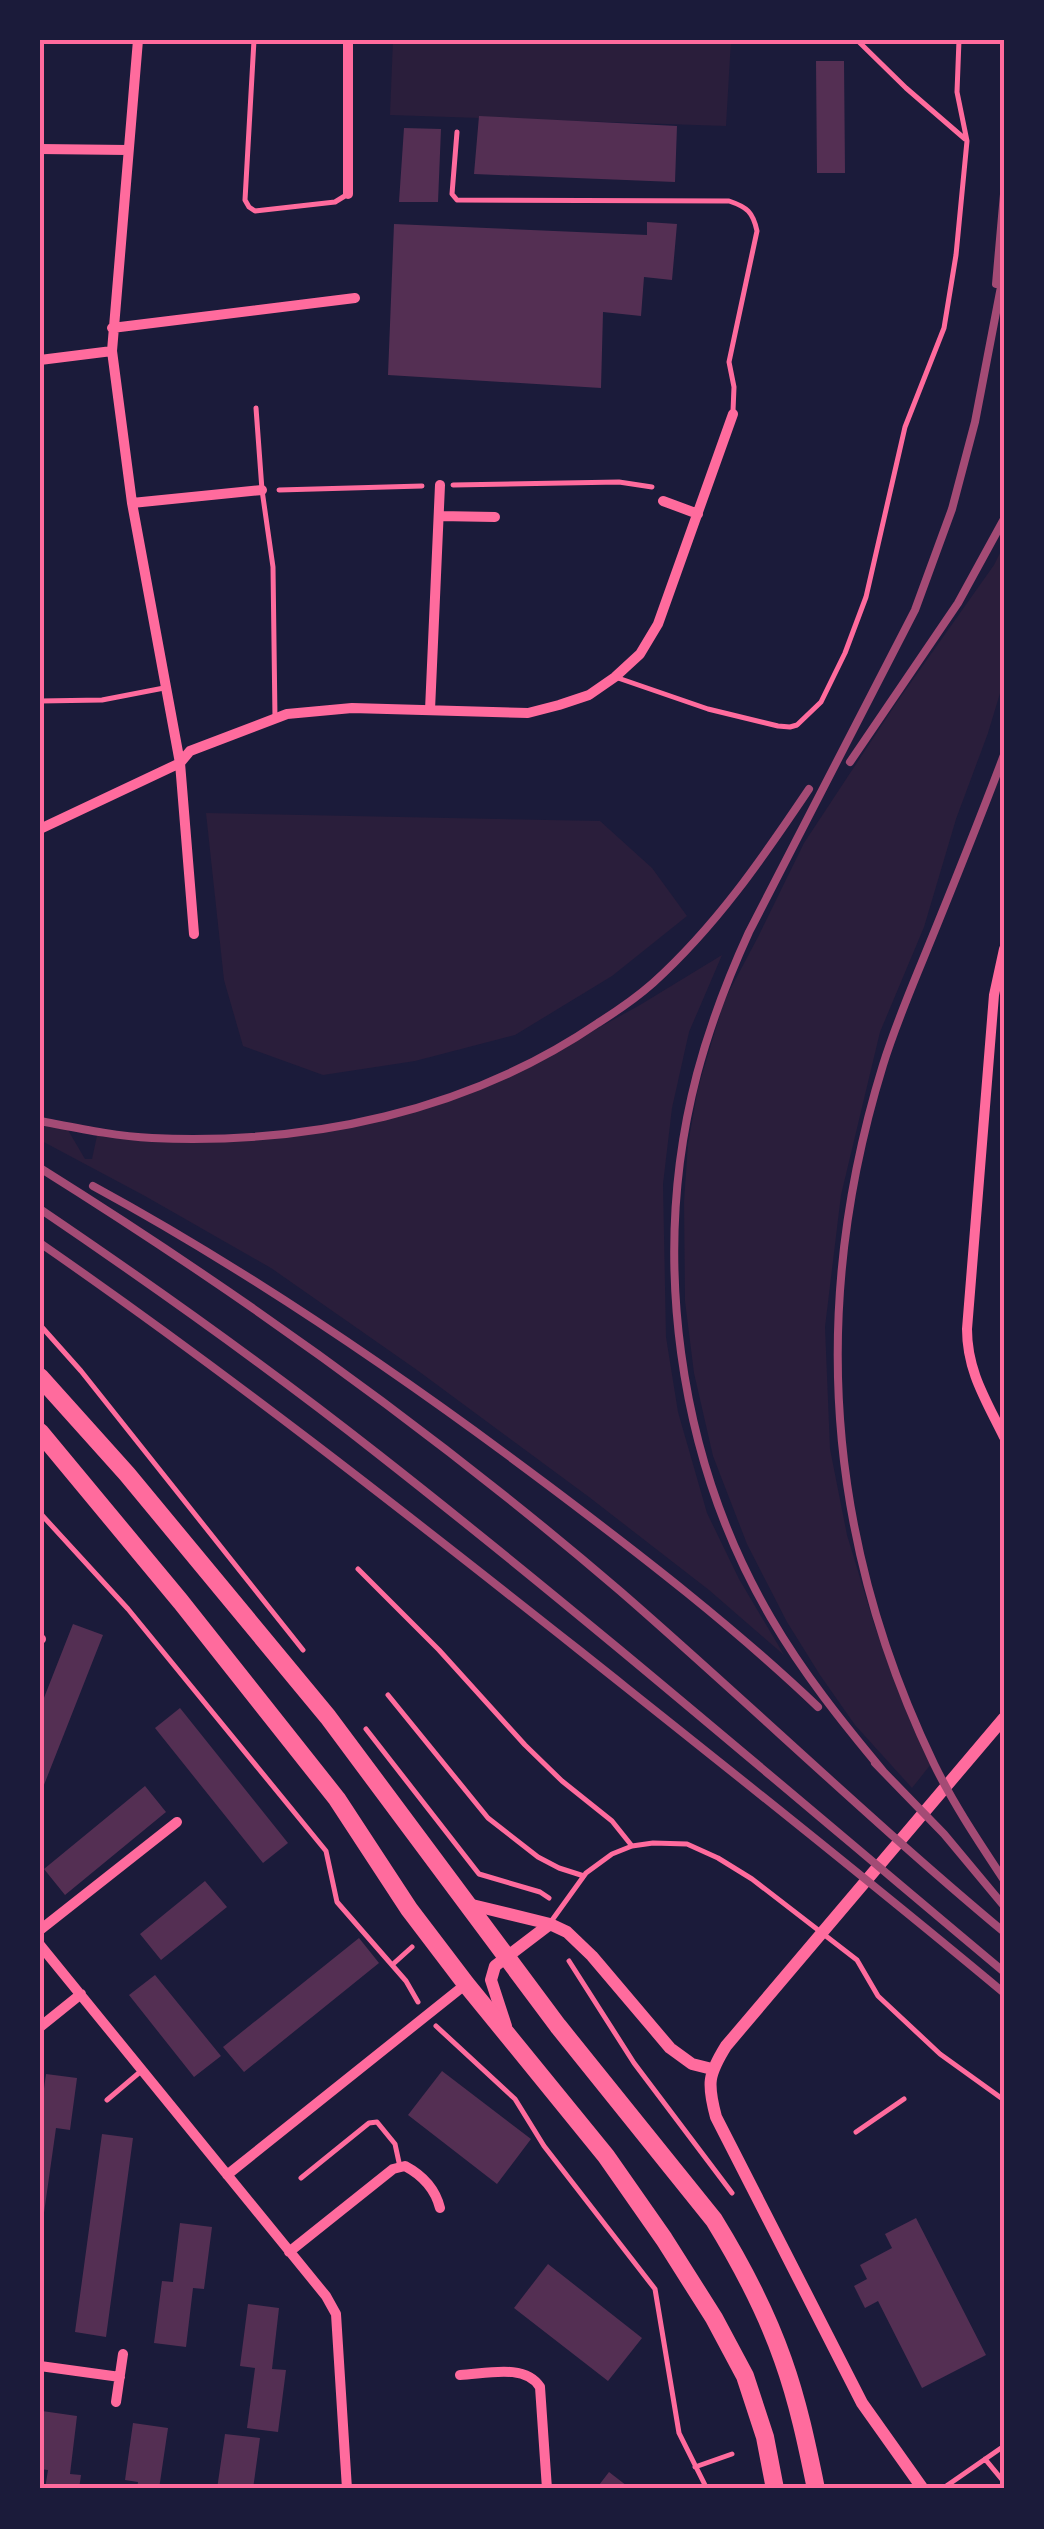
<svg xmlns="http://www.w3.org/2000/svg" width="1044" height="2529" font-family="Arial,sans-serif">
	<rect width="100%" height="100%" fill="#1b1b3a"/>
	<path fill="#2a1e3b" d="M393,40H731L726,126L390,115Z
		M1004,545V680L988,733L956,819L924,927L880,1032L841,1195L825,1327L830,1449L847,1535L875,1627L931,1764L912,1788L855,1725L820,1675L787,1622L747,1544L713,1456L694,1373L685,1301L684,1201L688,1144L698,1088L724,1001L758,937L804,843L897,702L994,565Z
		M206,813L600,821L652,868L687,916L612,976L515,1035L415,1061L323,1075L243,1046L224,980Z
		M722,955L689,1032L672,1108L663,1184L666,1337L678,1412L707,1513L739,1579L784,1655L709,1590L589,1497L417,1370L271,1268L145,1196L40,1140V1120L65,1125L85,1159H92L98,1131L201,1137L288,1131L380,1120L520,1071L640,1005Z"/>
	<path fill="#542f53" d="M816,61H844L845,173H817Z
		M479,116L677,126L675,182L474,174Z
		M404,128L441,129L438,202H399Z
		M647,222L677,224L672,280L644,277L641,316L603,312L601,388L388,375L394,224L647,235Z
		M73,1624L103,1635L40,1795V1708Z
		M180,1708L288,1843L263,1863L155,1728Z
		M145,1786L166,1812L65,1895L44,1869Z
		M205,1881L227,1907L161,1960L140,1934Z
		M359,1938L379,1963L244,2072L223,2047Z
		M155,1975L221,2056L194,2077L129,1995Z
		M442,2071L531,2139L497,2184L408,2115Z
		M46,2074L77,2078L70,2130L56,2128L42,2227H40V2118Z
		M102,2134L133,2138L106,2337L75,2332Z
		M916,2218L986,2355L922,2388L878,2301L865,2308L854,2286L867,2279L860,2265L892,2248L885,2234Z
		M180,2223L212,2227L204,2289L193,2288L186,2347L154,2343L162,2281L173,2282Z
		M548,2264L642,2338L608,2381L514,2308Z
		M248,2304L279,2308L272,2369L286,2370L278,2432L247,2428L255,2368L240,2366Z
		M42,2411L77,2416L70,2474L81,2475L79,2489H45L48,2470L40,2469Z
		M133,2423L168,2428L159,2489H137L138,2482L125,2480Z
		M225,2434L260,2438L253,2489H217Z
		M609,2472L631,2489H596Z"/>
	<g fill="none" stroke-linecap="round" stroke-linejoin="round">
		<path stroke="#ff6b9d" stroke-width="5" d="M453,485L619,482L652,487
			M279,490L422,486
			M40,1325L81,1371L303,1650
			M40,1513L128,1609L326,1851L337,1902L406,1981L418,2002
			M366,1729L479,1874L540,1892L549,1898
			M569,1961L634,2063L732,2193
			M392,1965L412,1947
			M436,2026L515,2099L544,2146L655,2289L679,2433L707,2489
			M695,2467L732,2454"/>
		<path stroke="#ff6b9d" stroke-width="5" d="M254,40L245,200L249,207L255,211L335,202L348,194
			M857,40L906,88L965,139
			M457,132L452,194L457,200L729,201C747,207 753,212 757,231L729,362L734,387L733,411
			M256,408L262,490L273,567L275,719
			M618,678L708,709L778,726L790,727L797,725L821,702L845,653L866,597L905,427L944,328L956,255L967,141L957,92L959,40
			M40,701L102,700L164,688
			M358,1569L439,1650L525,1745L562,1781L612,1821L632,1846
			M388,1695L488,1818L538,1857L559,1868L584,1876
			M550,1923L586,1873L612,1854L632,1846L653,1843L687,1844L718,1858L752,1879L857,1960L878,1996L940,2054L1004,2100
			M107,2100L140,2072
			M856,2132L904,2099
			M301,2178L369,2123L377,2122L395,2144L400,2167
			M985,2459L1004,2482
			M942,2489L1004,2446"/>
		<path stroke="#ff6b9d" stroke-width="10" d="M138,40L112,351L132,503L180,763L194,934
			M40,149L128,150
			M348,194V40
			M112,328L355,298
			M40,360L112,351
			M663,501L698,514
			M132,503L262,490
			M439,516L495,517
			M430,710L440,485
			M40,829L180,763L190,751L287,714L352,708L528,713L559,705L589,695L615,677L640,654L658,624L733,414
			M1004,949L994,995L967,1329C967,1371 986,1400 1004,1437
			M40,1639H41
			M40,1930L177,1822
			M40,1945L326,2296L336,2314L347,2489
			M40,2027L81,1994
			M227,2175L466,1984
			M289,2252L393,2169L405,2166C422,2175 435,2188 440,2208
			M40,2366L120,2377
			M460,2375C485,2374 525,2363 540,2387L547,2489
			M116,2402L123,2354"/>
		<path stroke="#ff6b9d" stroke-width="12" d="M468,1904L550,1924
			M506,2026L491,1980L495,1966L550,1924L567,1932L592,1956L670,2048L692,2064L712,2069
			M923,2489L862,2403L716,2117C707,2083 708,2075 726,2046L1004,1718"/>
		<path stroke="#ff6b9d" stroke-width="18" d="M40,1377L127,1474L328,1717L558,2026L714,2220C741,2264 766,2311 783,2360C798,2402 807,2445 816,2489
			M40,1432L181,1602L337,1799L409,1909L466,1984L606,2156L664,2239L714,2318L745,2376L765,2437L775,2489"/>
		<path stroke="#a44b75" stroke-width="8" d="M996,284L1004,194
			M1004,755C979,821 953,886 926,952C911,989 895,1026 883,1065C809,1305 825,1537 934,1764C954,1805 979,1842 1004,1880
			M850,762L958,603L1004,519
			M40,1121C77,1128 114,1136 152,1138C309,1145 467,1112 598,1023C617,1011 636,998 653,983C716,926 762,859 809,789
			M40,1168C243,1295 438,1435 620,1591C749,1703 872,1822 1004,1932
			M93,1186C253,1273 403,1376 549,1486C642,1556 734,1627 818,1707
			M40,1209C155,1287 269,1368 378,1454C591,1621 796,1798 1004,1972
			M40,1243C225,1371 402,1510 579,1650C721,1763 864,1876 1004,1993
			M875,1763L944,1834L1004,1906
			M883,1771C842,1722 803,1673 771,1618C677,1457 650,1254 697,1074C710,1025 728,978 749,932L915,610L952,509L975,422L1004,271"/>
	</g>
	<rect width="1044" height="2529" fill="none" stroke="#1b1b3a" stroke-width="85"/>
	<rect x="42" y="42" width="960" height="2444" fill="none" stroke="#ff6b9d" stroke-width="4"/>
</svg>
